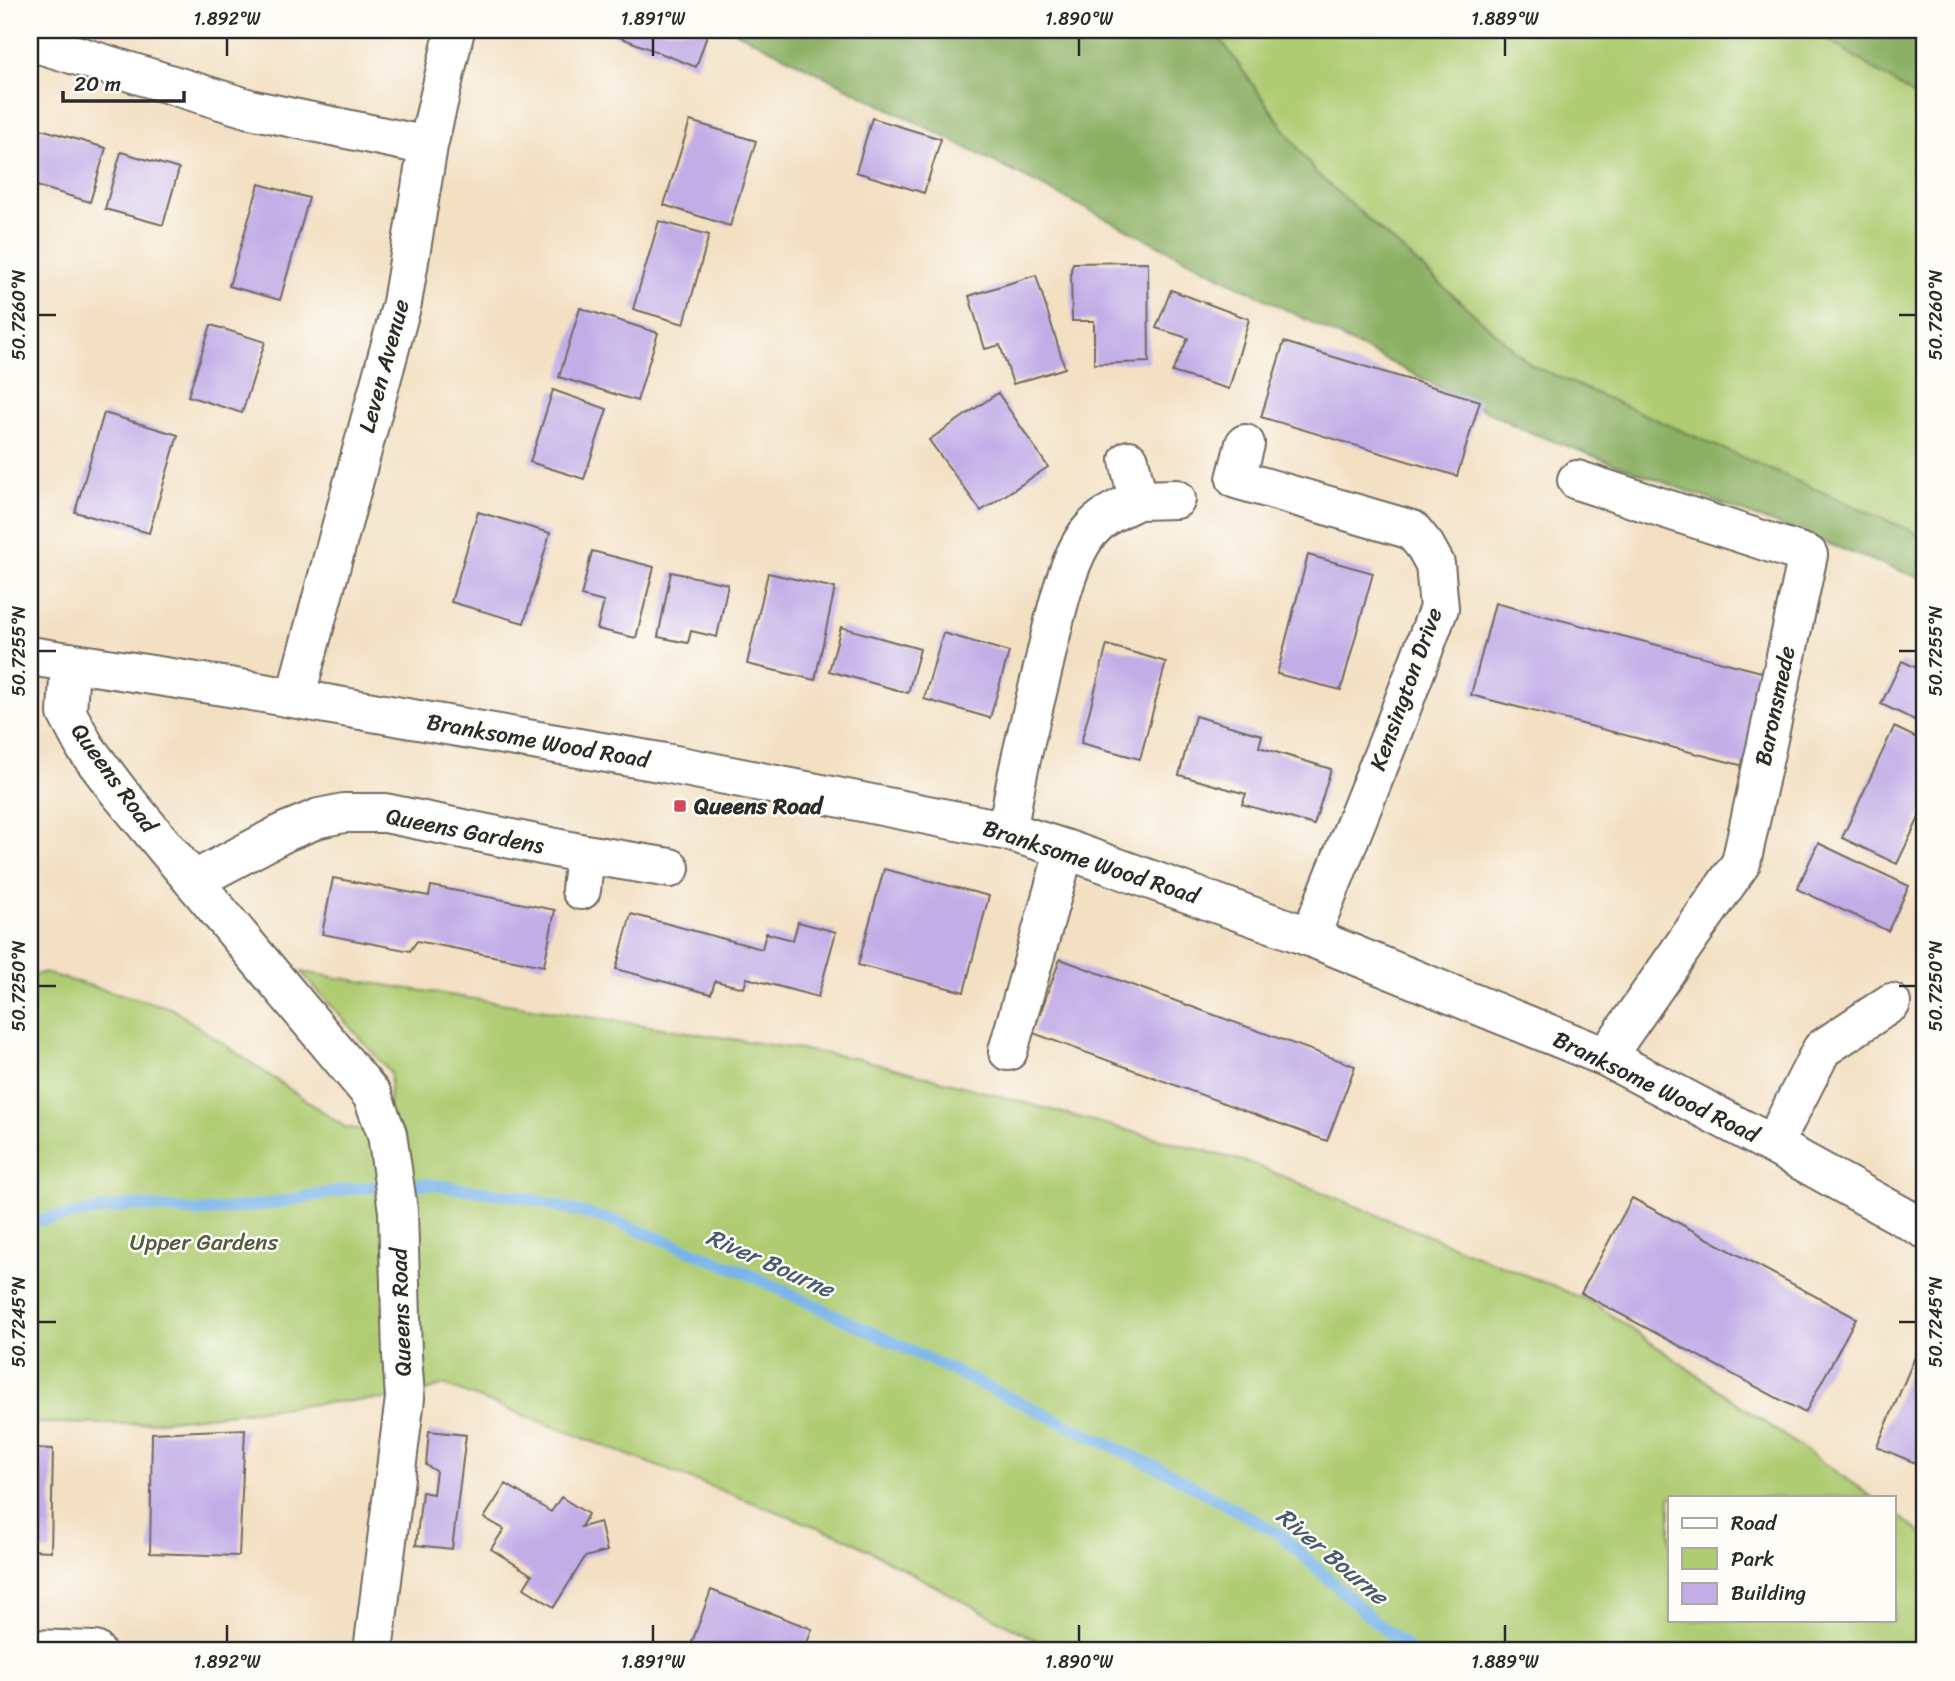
<svg xmlns="http://www.w3.org/2000/svg" width="1955" height="1681" font-family="Sriracha,sans-serif">
	<rect width="100%" height="100%" fill="#fdfcf7"/>
	<filter id="ink" filterUnits="userSpaceOnUse"><feTurbulence type="fractalNoise" baseFrequency=".0143" numOctaves="2"/><feDisplacementMap in="SourceGraphic" scale="14" xChannelSelector="R" yChannelSelector="G"/><feConvolveMatrix kernelMatrix="1 2 1 2 8 2 1 2 1" color-interpolation-filters="sRGB"/></filter>
	<filter id="wash" filterUnits="userSpaceOnUse"><feTurbulence type="fractalNoise" baseFrequency=".00686" numOctaves="4" result="noise"/><feDisplacementMap in="SourceGraphic" scale="28" xChannelSelector="R" yChannelSelector="G"/><feGaussianBlur stdDeviation="1.57" result="paint"/><feColorMatrix in="noise" values="0 0 0 0 0 0 0 0 0 0 0 0 0 0 0 0 0 1.4 0 .05"/><feComposite in="paint" operator="in"/></filter>
	<g filter="url(#wash)">
		<rect width="100%" height="100%" fill="#f3e0c3"/>
		<path fill="#afcc72" stroke="#6d7c4e" stroke-width="2" d="M1214,30H1925V537L1531,365L1315,172Z
			M301,972L861,1059L1250,1163L1594,1303L1872,1497H1670V1620H1894V1513L1925,1535V1651H1056L846,1538L444,1385L405,1398L334,1402L133,1424L30,1423V975L44,973L171,1008L345,1127L387,1134L391,1073Z"/>
		<path fill="#8bb064" stroke="#5b6e48" stroke-width="2" d="M733,30H1214L1315,172L1531,365L1925,537V580L1524,430Z
			M1814,30H1925V103Z"/>
		<g fill="none" stroke-linecap="round" stroke-linejoin="round">
			<path stroke="#78b4ea" stroke-width="12" d="M30,1222L130,1205L201,1212L269,1204L350,1189L427,1184L522,1197L618,1222L744,1272L1171,1474L1281,1535L1372,1619L1411,1651"/>
		</g>
		<g id="blocks">
			<path fill="#c2ade7" d="M601,30H709L696,67Z
				M872,118L941,139L924,193L856,172Z
				M690,121L756,141L730,226L664,205Z
				M34,127L106,148L90,202L30,184V142Z
				M121,152L179,169L163,225L105,209Z
				M259,184L309,198L280,300L229,286Z
				M659,221L709,235L684,324L633,309Z
				M1148,262L1149,362L1094,364V321H1072L1071,270L1073,263Z
				M1036,275L1065,368L1013,384L1000,345L985,349L969,296Z
				M1171,290L1249,319L1229,389L1172,372L1188,338L1156,328Z
				M580,308L658,333L637,401L559,377Z
				M211,325L265,342L242,413L188,396Z
				M1284,342L1480,401L1457,476L1261,417Z
				M553,390L607,409L584,479L530,462Z
				M998,393L1048,467L981,511L929,440Z
				M104,413L178,435L149,533L75,512Z
				M478,512L550,533L524,623L451,602Z
				M592,551L654,567L636,638L597,629L604,602L581,596Z
				M1308,555L1373,573L1341,690L1277,674Z
				M671,572L728,584L717,637L691,631L688,643L658,637Z
				M768,573L835,588L815,680L747,664Z
				M1495,603L1773,675L1748,767L1471,695Z
				M841,627L920,649L908,693L829,671Z
				M943,633L1009,652L990,718L924,699Z
				M1107,645L1166,662L1140,759L1081,743Z
				M1902,661L1925,672V725L1881,704Z
				M1195,716L1262,735L1259,747L1331,769L1314,825L1242,804L1246,794L1179,775Z
				M1894,727L1925,742V805L1897,864L1842,838Z
				M1818,843L1909,886L1888,931L1797,889Z
				M884,869L989,896L964,992L858,965Z
				M333,878L429,896L431,886L555,910L544,966L417,941L410,951L322,934Z
				M631,914L762,949L766,933L793,940L798,922L836,932L818,997L747,978L744,988L715,981L711,994L616,969Z
				M1060,959L1355,1066L1327,1141L1033,1033Z
				M1632,1198L1856,1318L1805,1413L1581,1293Z
				M1917,1352L1925,1355V1467L1877,1447Z
				M245,1429L239,1556L150,1553L152,1433Z
				M429,1431L466,1435L452,1549L416,1545L422,1492L433,1494L436,1471L426,1465Z
				M30,1448L53,1449L51,1551L30,1550Z
				M506,1484L551,1512L561,1497L588,1514L581,1527L600,1522L607,1551L585,1557L554,1607L524,1588L532,1575L491,1549L504,1529L484,1518Z
				M711,1590L812,1629L804,1651H689Z"/>
		</g>
	</g>
	<g filter="url(#ink)">
		<use href="#blocks" fill-opacity="0" stroke="#716a60" stroke-width="2"/>
		<g fill="none" stroke-linecap="round" stroke-linejoin="round">
			<g stroke="#716a60" stroke-width="42">
				<path id="minor" d="M30,41L250,109L428,146
					M1245,444L1236,479L1412,530L1425,546L1435,564L1439,608L1395,725L1310,937
					M1577,480L1808,555L1741,863L1606,1057
					M1138,500L1176,499
					M30,656L229,687L665,763L1008,831L1065,849L1310,937L1606,1057L1773,1145L1925,1229
					M70,662L67,713L85,747L119,792L372,1095L387,1134L398,1211L402,1355L405,1398L373,1651
					M296,698L302,672L402,303L428,146L455,30
					M1008,831C1015,776 1030,722 1043,668C1052,631 1065,561 1089,532C1103,515 1119,509 1138,500L1129,460
					M193,881L285,832L319,818L344,813H385L585,854L670,868
					M581,890L585,854
					M1008,1051L1065,849
					M1773,1145L1822,1049L1891,1003
					M30,1649L95,1651"/>
			</g>
			<use href="#minor" stroke="#fff" stroke-width="38"/>
		</g>
	</g>
	<path fill="none" stroke="#2b2b2b" stroke-width="2.5" d="M227,38V56M653,38V56M1079,38V56M1505,38V56M38,315H56M1899,315H1916M38,651H56M1899,651H1916M38,986H56M1899,986H1916M38,1322H56M1899,1322H1916M227,1625V1642M653,1625V1642M1079,1625V1642M1505,1625V1642"/>
	<rect fill="#d1495b" stroke="#fdfcf7" stroke-width="2.5" x="673" y="799" width="14" height="14" rx="3.5"/>
	<g text-anchor="middle" dominant-baseline="central" stroke-width="5" stroke-linejoin="round" paint-order="stroke">
		<g font-size="23" fill="#2b2b2b" stroke="#fdfcf7">
			<text transform="translate(384 366) rotate(-75)">Leven Avenue</text>
			<text transform="translate(1406 689) rotate(-70)">Kensington Drive</text>
			<text transform="translate(1775 706) rotate(-78)">Baronsmede</text>
			<text transform="translate(538 741) rotate(10)">Branksome Wood Road</text>
			<text transform="translate(114 778) rotate(54)">Queens Road</text>
			<text transform="translate(465 831) rotate(11)">Queens Gardens</text>
			<text transform="translate(1091 862) rotate(18)">Branksome Wood Road</text>
			<text transform="translate(1656 1087) rotate(26)">Branksome Wood Road</text>
			<text transform="translate(401 1312) rotate(-92)">Queens Road</text>
		</g>
		<g font-size="23" font-weight="bold" fill="#2b2b2b" stroke="#fdfcf7" text-anchor="start">
			<text x="694" y="806">Queens Road</text>
		</g>
		<g font-size="23" fill="#535b40" stroke="#fdfcf7">
			<text x="204" y="1242">Upper Gardens</text>
		</g>
		<g font-size="24" font-style="italic" fill="#465b6e" stroke="#fdfcf7">
			<text transform="translate(770 1263) rotate(24)">River Bourne</text>
			<text transform="translate(1332 1556) rotate(40)">River Bourne</text>
		</g>
	</g>
	<rect width="1955" height="1681" fill="none" stroke="#fdfcf7" stroke-width="77"/>
	<rect x="1668" y="1496" width="228" height="126" fill="#fdfcf7" stroke="#a9a8a5" stroke-width="2"/>
	<rect x="1682" y="1518" width="35" height="10" fill="#ffffff" stroke="#a9a8a5" stroke-width="2"/>
	<text x="1731" y="1530" font-size="21" fill="#2b2b2b">Road</text>
	<rect x="1682" y="1548" width="35" height="21" fill="#afcc72" stroke="#a9a8a5" stroke-width="2"/>
	<text x="1731" y="1566" font-size="21" fill="#2b2b2b">Park</text>
	<rect x="1682" y="1583" width="35" height="21" fill="#c2ade7" stroke="#a9a8a5" stroke-width="2"/>
	<text x="1731" y="1600" font-size="21" fill="#2b2b2b">Building</text>
	<path d="M63 91v10h121v-10" fill="none" stroke="#2b2b2b" stroke-width="3.5"/>
	<text x="74" y="91" font-size="21" fill="#2b2b2b" stroke="#fdfcf7" stroke-width="5" paint-order="stroke">20 m</text>
	<rect x="38" y="38" width="1878" height="1604" fill="none" stroke="#2b2b2b" stroke-width="2.5"/>
	<g font-size="18" text-anchor="middle" fill="#2b2b2b">
		<text x="227" y="25">1.892°W</text>
		<text x="653" y="25">1.891°W</text>
		<text x="1079" y="25">1.890°W</text>
		<text x="1505" y="25">1.889°W</text>
		<text transform="translate(19 315) rotate(-90)" y="6">50.7260°N</text>
		<text transform="translate(1936 315) rotate(-90)" y="6">50.7260°N</text>
		<text transform="translate(19 651) rotate(-90)" y="6">50.7255°N</text>
		<text transform="translate(1936 651) rotate(-90)" y="6">50.7255°N</text>
		<text transform="translate(19 986) rotate(-90)" y="6">50.7250°N</text>
		<text transform="translate(1936 986) rotate(-90)" y="6">50.7250°N</text>
		<text transform="translate(19 1322) rotate(-90)" y="6">50.7245°N</text>
		<text transform="translate(1936 1322) rotate(-90)" y="6">50.7245°N</text>
		<text x="227" y="1668">1.892°W</text>
		<text x="653" y="1668">1.891°W</text>
		<text x="1079" y="1668">1.890°W</text>
		<text x="1505" y="1668">1.889°W</text>
	</g>
</svg>
